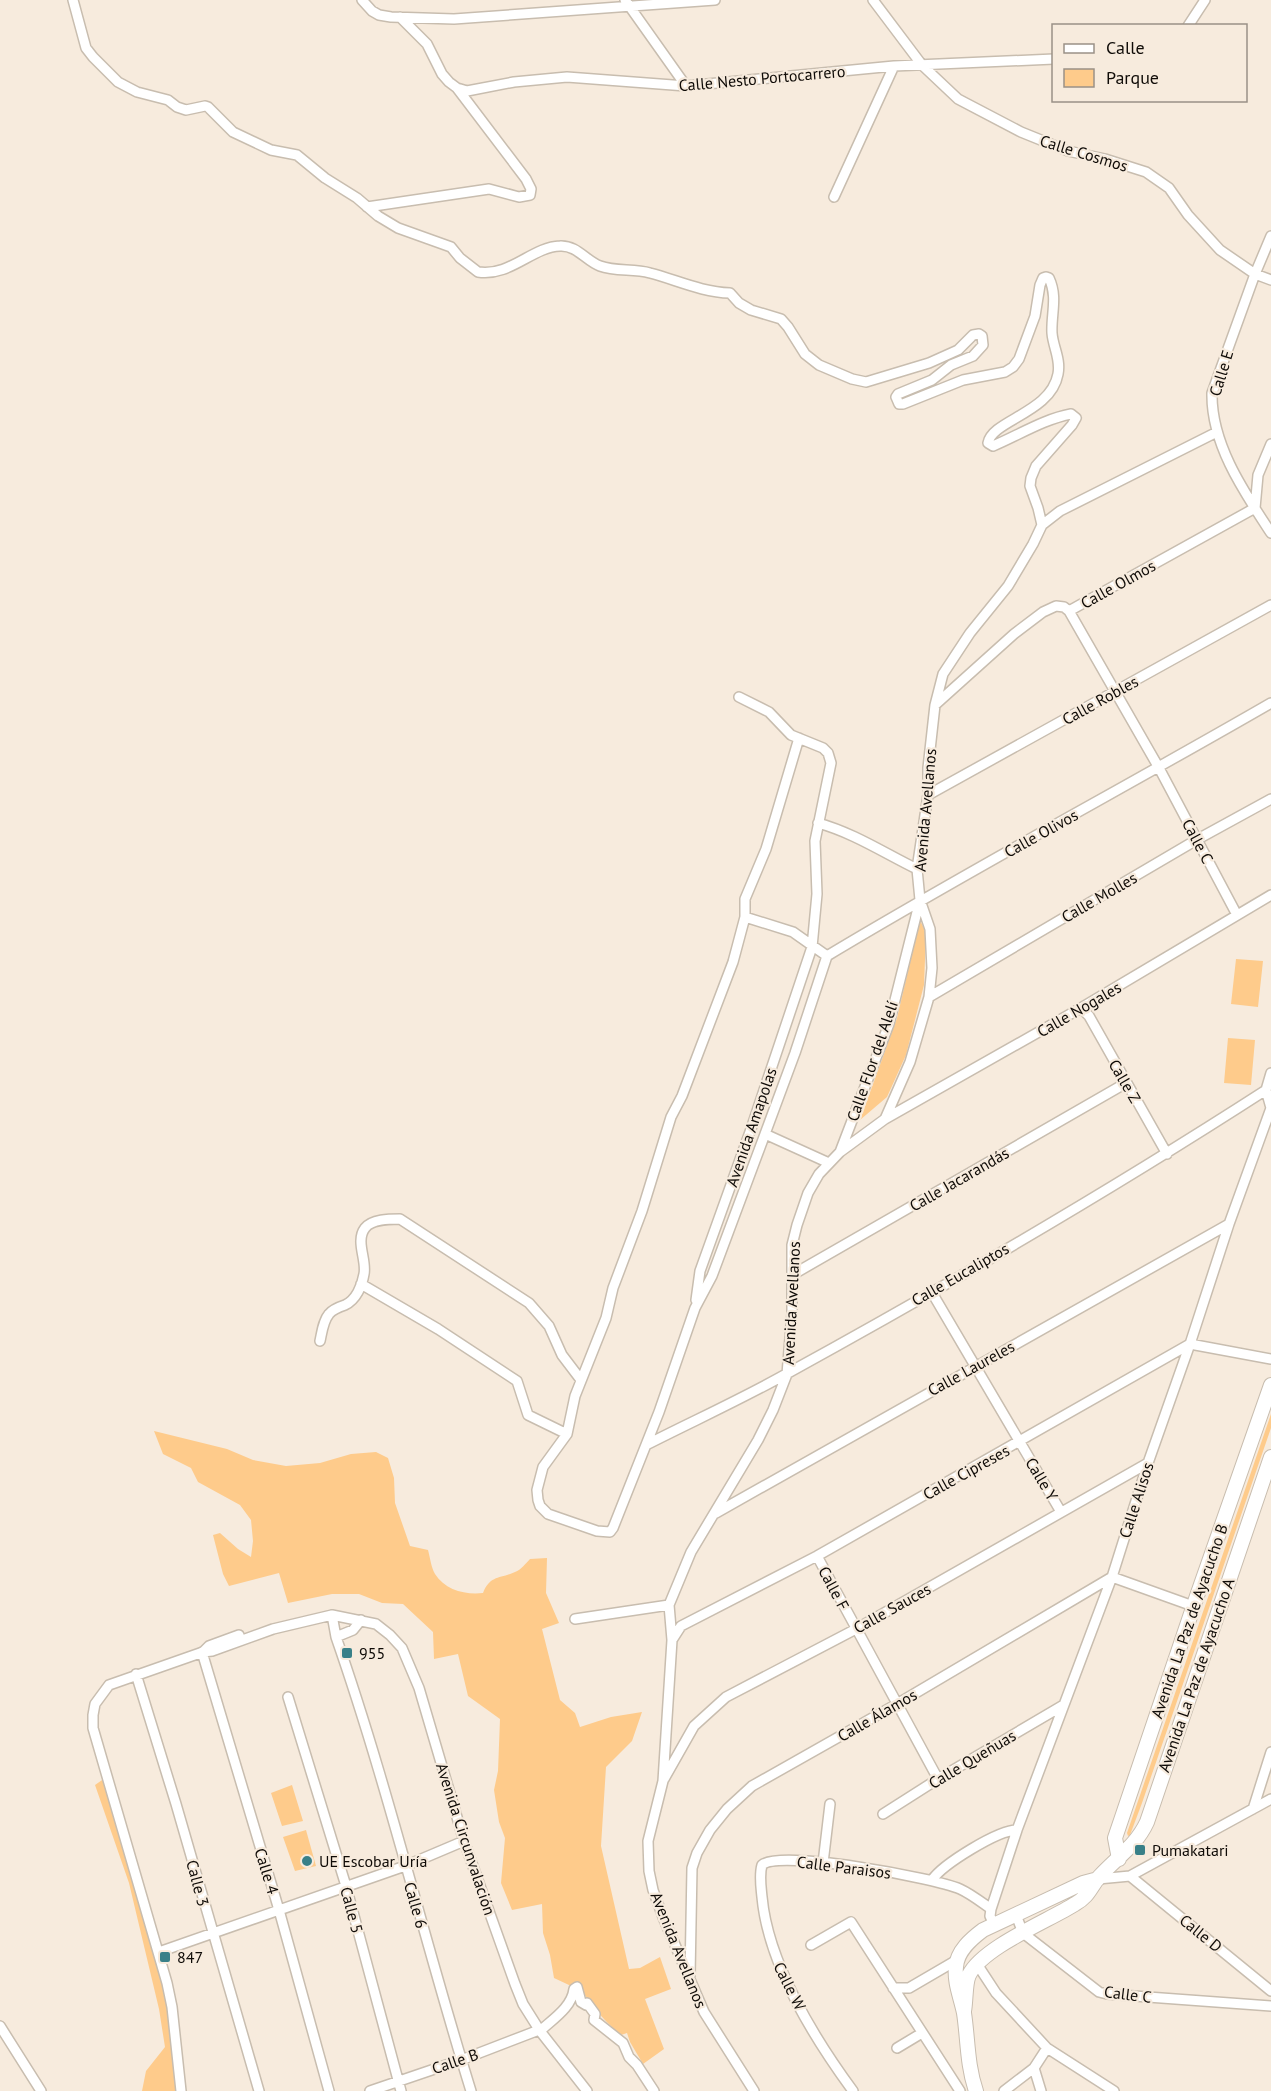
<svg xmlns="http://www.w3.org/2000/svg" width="1271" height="2091" font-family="'PT Sans',sans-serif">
	<rect width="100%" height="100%" fill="#f7ebdd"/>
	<path fill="#fecb8b" d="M920,920L926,933L924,985L906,1055L887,1097L860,1120L897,1018Z
		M1236,959L1263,961L1258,1007L1231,1004Z
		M1228,1038L1255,1040L1251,1085L1224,1083Z
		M1271,1414V1428L1142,1803L1130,1835L1128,1836L1127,1833Z
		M154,1431L227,1449L253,1460L286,1466L320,1463L351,1454L376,1452L388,1458L394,1478L395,1503L410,1546L428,1550C430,1557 431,1567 435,1574C445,1590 465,1595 483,1593C490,1575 500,1579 515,1572C521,1570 526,1563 530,1559L547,1558L546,1593L559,1623L542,1629L560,1700L575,1713L580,1727L611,1717L642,1712L632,1741L606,1767L601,1846L629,1969L640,1968L660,1957L671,1989L645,1999L664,2049L643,2064L630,2042L627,2033L621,2035C601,2019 592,2004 577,1985H569L554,1978L550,1955L543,1933L542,1904L512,1910L501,1883L505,1838L499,1822L494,1790L498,1771L500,1719L468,1696L458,1654L434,1659L433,1632L403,1604L382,1603L359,1594H332L288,1603L279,1573L229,1586L223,1574L213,1535L220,1533L238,1549L251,1557L253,1541L251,1520L240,1505L198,1482L191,1468L163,1454Z
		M105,1778L168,2001L177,2091H142L146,2071L165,2047L159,2009L129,1883L95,1785Z
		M292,1785L303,1821L282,1826L271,1793Z
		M306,1830L316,1866L295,1871L283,1837Z"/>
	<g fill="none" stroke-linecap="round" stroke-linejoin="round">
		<g stroke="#c8bdaf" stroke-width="12">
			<path id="street" d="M73,0L86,48L93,57L118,82L137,92L168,100L177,107L186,110L205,106L208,107L233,132L271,150L297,155L325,178L357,198L378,216L398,228L451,247L460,258L478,272C510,277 532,247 560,246C577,245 586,261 600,266C616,272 634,268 650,273C677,280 701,292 730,293L739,303L751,310L781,319L788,327L805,354L819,365L852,379L866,382L929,363L958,350L973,335L979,334L982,336L983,345L973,356L951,365L932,380L898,394L896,397L899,404H903L963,380L1005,372L1013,367L1019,359L1035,316L1040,285L1043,278L1046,277L1049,278C1058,297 1051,314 1052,333C1053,347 1061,359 1058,374C1051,413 992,420 988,443L993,446C1019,435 1044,419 1071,414L1076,418L1072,425L1036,466L1031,478L1030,486L1038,508L1042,525L1033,544L1008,586L970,633L943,674L935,705L928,768V795L917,869L920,900L930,929L932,968L929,997L910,1062L885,1119L840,1152L819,1174L808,1193L797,1225L792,1245V1314L787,1374L773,1410L758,1440L691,1552L669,1605L672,1640L663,1781L648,1841L649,1871L653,1890L663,1917L704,2012L754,2091
				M362,0L372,11L379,15L391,17L454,19L715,0
				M625,0L686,86
				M873,0L922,65L958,99L1021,132L1068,151L1105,159L1146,172L1169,188L1188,215L1220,250L1255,274L1271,280
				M400,17L427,44L442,74L449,82L457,88L467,91L514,82L567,77L686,86L894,66L1054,59
				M1188,26L1205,0
				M834,197L894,66
				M367,207L489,189L519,197L530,195L531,189L526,179L457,88
				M1271,236L1255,274L1212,393C1211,444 1244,492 1271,533
				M1255,508L1258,475L1271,444
				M1042,525L1060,511L1217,432
				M1069,611L1159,768L1237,915
				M1069,611L1255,508
				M935,705L1014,634L1043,612L1056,606L1064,607L1069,611
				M799,738L766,849L745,899V917L733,962L682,1096L671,1117L642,1211L613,1288L606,1318L575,1396L567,1434L543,1467L537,1490L538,1500L540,1506L548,1514L597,1531L610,1532L613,1528L659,1412L695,1308L712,1276L765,1134L795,1053L827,956
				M928,795L1271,605
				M818,823C854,833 884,853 917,869
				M745,917L793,932L827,956
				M827,956C973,868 1124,788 1271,703
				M929,997L1198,839L1271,799
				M1081,1008L1089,1016L1167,1154
				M885,1119L1081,1008L1271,895
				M765,1134L829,1163
				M840,1152L889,1024L920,900
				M792,1275L1126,1083
				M361,1284L438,1329L517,1381L528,1415L567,1434
				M931,1291L1061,1512
				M696,1300L700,1271L751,1129L812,947L817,894L815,841L831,763L828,753L823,748L791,735L769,712L739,697
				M320,1341C322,1332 323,1321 329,1314C333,1309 339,1307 345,1305C356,1300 362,1286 364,1274C367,1260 355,1241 365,1228C372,1219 389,1219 400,1219L529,1303L549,1326L562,1355L581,1380
				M646,1445C693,1421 742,1399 788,1373C950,1284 1111,1190 1266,1090
				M716,1513L1229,1224
				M817,1556L938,1779
				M1112,1577L1193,1606
				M332,1615L336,1637C388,1786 424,1940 471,2091
				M575,1619L669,1605
				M336,1637L353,1630L361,1620
				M672,1640L681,1626L817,1556L1190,1344L1271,1359
				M202,1652L279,1910L329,2091
				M203,1652L212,1651L273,1629L332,1615L376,1624L390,1635L402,1648L419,1688L464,1841L515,1984L523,2004L540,2031L587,2091
				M136,1674L176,1804L259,2091
				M288,1697L346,1886L401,2091
				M664,1779L694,1726L726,1697L856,1629L1148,1463
				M1253,1809L1271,1752
				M883,1814L938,1779L1062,1706
				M823,1863L830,1804
				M1130,1876L1271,1991
				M1098,1879L1130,1876L1271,1799
				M932,1880C943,1864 998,1830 1017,1830
				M1016,1915L1023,1933L1099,1992L1107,1994L1271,2006
				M994,1925L990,1916L991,1909L1017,1830L1112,1577L1148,1463L1190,1344L1229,1224L1271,1108L1266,1090L1271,1073
				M811,1945L851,1922L960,2091
				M159,1952L405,1866L464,1841
				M977,1964L996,1993L1047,2048L1114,2091
				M690,1976L692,1868L697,1853L710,1830L727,1809L752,1786L897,1704L1112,1577
				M893,1988H909L957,1960
				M0,2026L41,2091
				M540,2031C553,2019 572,2007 574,1989L577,1987L581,2002L586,2005L587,2003L595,2014L594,2020L623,2043L629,2057L637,2065L654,2091
				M897,2048L922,2033
				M181,2091L172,2007L167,1983L93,1728V1715L95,1704L109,1685L203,1652L209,1646L239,1635
				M370,2091L461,2060L539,2030
				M853,2091C814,2038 768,1963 762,1897C761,1887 759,1875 762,1865C779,1849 935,1878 960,1889C971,1894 981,1902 991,1909
				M1004,2091L1034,2068
				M1041,2091L1034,2068L1047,2048"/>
		</g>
		<g stroke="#c8bdaf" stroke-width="16">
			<path id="secondary" d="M1119,1859L1115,1838L1197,1596L1271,1385
				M964,2011C966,2001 965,1983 969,1975C983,1947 1048,1921 1075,1904C1089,1896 1090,1888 1099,1877C1116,1858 1136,1846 1147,1822L1271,1457
				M976,2091C967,2065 968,2039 964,2013C961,1998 954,1982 956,1967C957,1951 971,1939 983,1930L1083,1883L1098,1879"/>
		</g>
		<use href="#street" stroke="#fff" stroke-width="9"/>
		<use href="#secondary" stroke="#fff" stroke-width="14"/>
	</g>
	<g fill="#398088" stroke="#f7ebdd" stroke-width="2">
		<rect x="341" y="1647" width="12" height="12" rx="3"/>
		<rect x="1134" y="1844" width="12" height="12" rx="3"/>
		<circle cx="307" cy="1861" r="6"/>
		<rect x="159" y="1951" width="12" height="12" rx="3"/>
	</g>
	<g text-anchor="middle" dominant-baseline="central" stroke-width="4.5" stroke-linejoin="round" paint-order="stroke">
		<g font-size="16" fill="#0f0b07" stroke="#f7ebdd">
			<text transform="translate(762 78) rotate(-5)">Calle Nesto Portocarrero</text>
			<text transform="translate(1084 153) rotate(17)">Calle Cosmos</text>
			<text transform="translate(1221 373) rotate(-73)">Calle E</text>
			<text transform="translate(1118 584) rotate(-29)">Calle Olmos</text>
			<text transform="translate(1100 700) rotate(-29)">Calle Robles</text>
			<text transform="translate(925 810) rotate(-85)">Avenida Avellanos</text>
			<text transform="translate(1041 833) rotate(-29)">Calle Olivos</text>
			<text transform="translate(1198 841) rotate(62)">Calle C</text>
			<text transform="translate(1099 897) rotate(-30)">Calle Molles</text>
			<text transform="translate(1079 1009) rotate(-30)">Calle Nogales</text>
			<text transform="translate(872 1061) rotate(-71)">Calle Flor del Alelí</text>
			<text transform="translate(1125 1081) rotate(60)">Calle Z</text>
			<text transform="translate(751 1127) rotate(-71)">Avenida Amapolas</text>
			<text transform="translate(959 1179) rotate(-30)">Calle Jacarandás</text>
			<text transform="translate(960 1274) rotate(-30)">Calle Eucaliptos</text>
			<text transform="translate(791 1303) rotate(-87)">Avenida Avellanos</text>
			<text transform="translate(971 1368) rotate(-29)">Calle Laureles</text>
			<text transform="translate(966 1472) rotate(-29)">Calle Cipreses</text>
			<text transform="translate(1042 1479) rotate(59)">Calle Y</text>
			<text transform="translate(1136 1500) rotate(-72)">Calle Alisos</text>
			<text transform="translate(834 1588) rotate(62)">Calle F</text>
			<text transform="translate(892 1608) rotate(-29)">Calle Sauces</text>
			<text transform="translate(1189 1621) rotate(-71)">Avenida La Paz de Ayacucho B</text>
			<text transform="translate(1196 1675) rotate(-71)">Avenida La Paz de Ayacucho A</text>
			<text transform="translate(877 1715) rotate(-30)">Calle Álamos</text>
			<text transform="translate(972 1759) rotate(-31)">Calle Queñuas</text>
			<text transform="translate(466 1839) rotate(72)">Avenida Circunvalación</text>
			<text transform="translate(844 1867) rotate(7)">Calle Paraisos</text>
			<text transform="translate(267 1871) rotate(73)">Calle 4</text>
			<text transform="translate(198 1883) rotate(75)">Calle 3</text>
			<text transform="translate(416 1905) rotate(74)">Calle 6</text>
			<text transform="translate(352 1910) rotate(75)">Calle 5</text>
			<text transform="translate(1201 1933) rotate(39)">Calle D</text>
			<text transform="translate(679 1950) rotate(68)">Avenida Avellanos</text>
			<text transform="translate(790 1986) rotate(63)">Calle W</text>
			<text transform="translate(1128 1994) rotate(7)">Calle C</text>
			<text transform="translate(455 2061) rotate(-19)">Calle B</text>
		</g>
		<g font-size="16" fill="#0f0b07" stroke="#f7ebdd" text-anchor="start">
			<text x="359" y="1653">955</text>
			<text x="1152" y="1850">Pumakatari</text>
			<text x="319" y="1861">UE Escobar Uría</text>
			<text x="177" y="1957">847</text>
		</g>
	</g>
	<rect x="1052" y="24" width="195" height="78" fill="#f7ebdd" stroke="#9a9187" stroke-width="1.5"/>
	<rect x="1064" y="44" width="30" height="9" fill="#ffffff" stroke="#9a9187" stroke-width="1.5"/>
	<text x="1106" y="54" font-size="18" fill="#0f0b07">Calle</text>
	<rect x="1064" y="69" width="30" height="18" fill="#fecb8b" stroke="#9a9187" stroke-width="1.5"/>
	<text x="1106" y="84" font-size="18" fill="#0f0b07">Parque</text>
</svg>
